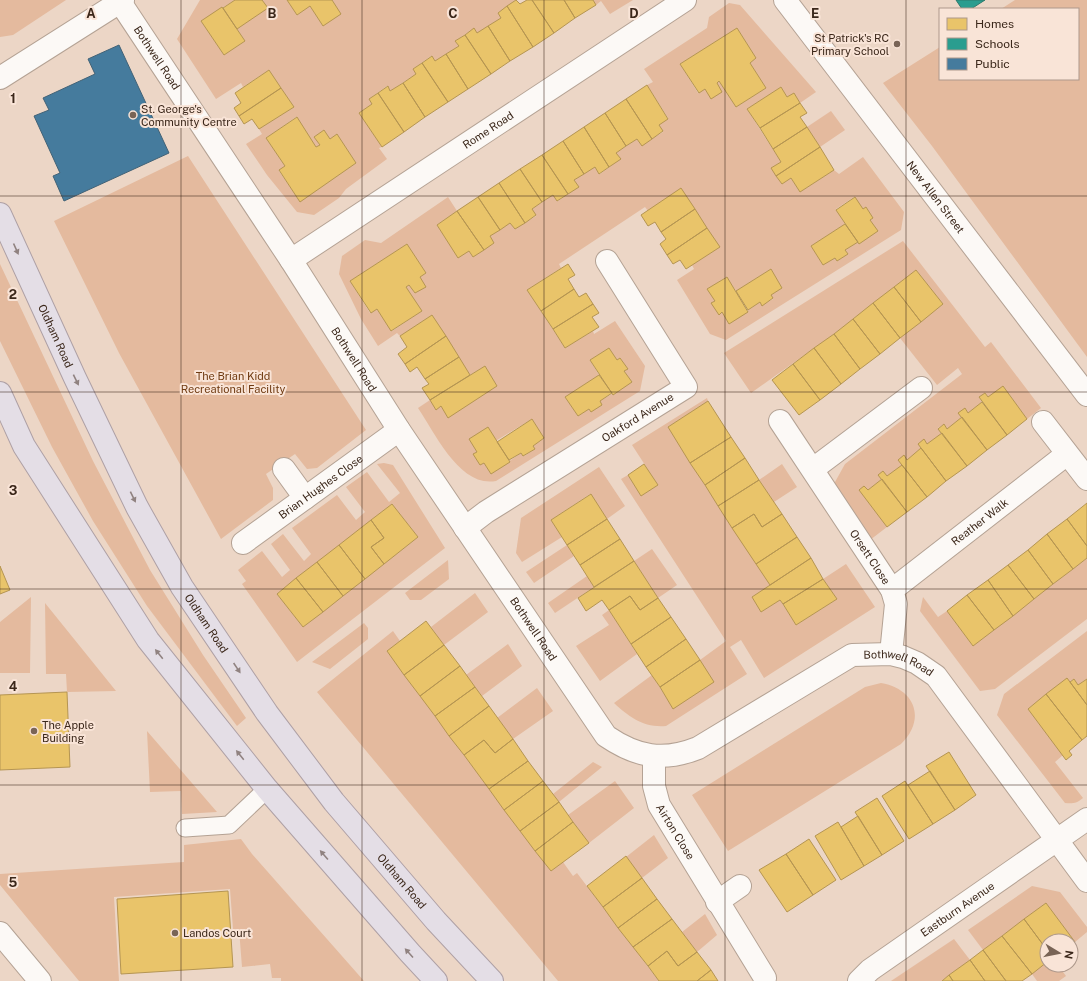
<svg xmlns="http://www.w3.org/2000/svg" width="1087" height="981" font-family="'Public Sans',sans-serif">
	<rect width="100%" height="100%" fill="#ecd6c6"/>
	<path fill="#e4ba9e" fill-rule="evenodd" d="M0,0H66L13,35L0,37Z
		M200,0H235L201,21L224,55L245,41L237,29L267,8L262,0H287L297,15L310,6L323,26L340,14L332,0H516L498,13L501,18L477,33L474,29L455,41L459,46L435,61L431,56L413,69L416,74L390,91L387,86L369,99L372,104L359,113L382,147L379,148L387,159L346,189L339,198L314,215L297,212L267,175L246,144L262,134L259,129L294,107L269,70L243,87L241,83L216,99L177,39ZM296,117L316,147L320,145L314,137L324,130L330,139L337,134L356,163L300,201L279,171L285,166L266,138Z
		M593,0H633L610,14L601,1L596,5Z
		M1015,0H1087V357L932,146L883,83L940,47V79H1078V9H1001Z
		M729,3L740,5L816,92L800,103L794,93L787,97L781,87L747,109L781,162L772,168L782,184L791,178L800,192L834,170L839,174L863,157L904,212L901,230L726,340L710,334L677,280L694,269L692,265L719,247L648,211L645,207L559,264L561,268L527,290L565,348L593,331L594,334L615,321L645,366L640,391L496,481C460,488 435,433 418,408L430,400L436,409L441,406L448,417L497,386L485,366L470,375L432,315L400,336L397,333L378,346L361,319L339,274L342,256L365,240L381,243L448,197L457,211L437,225L458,257L469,251L473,257L494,243L490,236L510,223L515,229L536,216L532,209L553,195L558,201L578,187L574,180L595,167L600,174L620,159L616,153L637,139L642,145L663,132L659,125L668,118L647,85L653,82L644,69L707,28L709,17ZM737,28L756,58L750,63L766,88L736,107L719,81L698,93L680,64ZM854,197L863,209L866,207L873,218L870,220L877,231L859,244L858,242L845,250L848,254L837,261L835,258L823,265L811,246L845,224L836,209ZM407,244L426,273L420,277L425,287L415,293L409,285L406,287L422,311L392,331L377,309L370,313L350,281ZM771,269L782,288L771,295L773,299L762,305L760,302L729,324L722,312L719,314L712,303L715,301L708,289L726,277L736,291ZM609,348L617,360L620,358L627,369L624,371L632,382L600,401L591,412L589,409L578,416L565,397L599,375L590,360ZM532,419L544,438L533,446L535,449L524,456L521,453L491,474L484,463L480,465L474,454Z
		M831,111L845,130L820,147L807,127Z
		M188,156L366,430L317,468L307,469L295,454L266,474L273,488V500L221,539L119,353L54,221Z
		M903,241L985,347L991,342L1041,408L1027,419L1005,389L988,397L985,393L979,397L982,402L968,413L965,408L962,417L947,429L944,424L938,428L942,433L927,444L924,440L921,448L907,460L904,456L902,465L887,476L883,472L882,479L868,490L864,486L860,490L887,527L870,540L836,490L835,482L845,464L962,374L958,368L937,385L900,338L943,304L916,270L834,334L751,393L724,353Z
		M0,264L93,461L150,570L203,655L246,718L237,726L147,606L93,521L52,447L0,341Z
		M707,398L708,401L668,427L770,585L752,597L761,612L780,600L796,625L837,599L823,579L846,564L875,607L764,678L741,640L730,647L747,674L666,726C644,728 629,717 614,703L652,675L673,708L700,660L726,641L621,479L628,475L641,496L658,485L632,445Z
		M384,463L393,465L445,548L297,662L242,584L246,581L238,570L262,551L282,577L290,570L271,544L283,534L304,561L311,554L292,528L337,495L356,520L365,512L346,487L367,472L389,502L400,493L377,464ZM392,504L418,537L303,627L277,594Z
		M782,464L797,487L774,502L759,480Z
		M599,467L625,506L607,519L590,494L551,520L562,537L522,562L516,553L521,518Z
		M567,545L574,556L534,583L526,572Z
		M652,549L677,585L658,598L634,561Z
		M1087,558V619L995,689L980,691L920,611L923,597L938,617L947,611L973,646Z
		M448,560L449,579L421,600H410L405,593Z
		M587,576L594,587L555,613L548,603Z
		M475,593L488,612L444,645L431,627Z
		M31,597L30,673H0V622Z
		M45,603L116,691L67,692L66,674H46Z
		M609,610L637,654L600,681L576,646L609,625L602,615Z
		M364,623L368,628V639L330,669L312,662Z
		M393,631L400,641L387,651L535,851L551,871L563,862L573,876L577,873L659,981H558L317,692Z
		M1087,631V679L1078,685L1074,679L1046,694L1028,709L1063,755L1055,762L1083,798C1077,803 1073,804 1065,803L997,715L1004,694Z
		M508,644L522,666L482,696L466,675Z
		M881,683C916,689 926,720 901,744L728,851L692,795L865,687Z
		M537,688L553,711L513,739L497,718Z
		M147,731L217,812L182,814L181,791L150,792Z
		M593,762L602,767L559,802L553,794Z
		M615,781L634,808L589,843L568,815Z
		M654,835L668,858L642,878L626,857Z
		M241,839L252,854L364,981H281V978H272L270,964L242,967L239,929H233L230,889L114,897L119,981H79L0,885V874L184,862V845Z
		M1032,886L1060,892L1087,927V932L1075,942L1046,903L983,950L968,930Z
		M705,914L717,935L697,952L682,932Z
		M954,939L970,960L942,981H891Z
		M1047,962V965H1058L1066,976L1059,981H1037L1032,974Z"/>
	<path fill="#e9c46a" stroke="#b59552" d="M235,0H262L268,8L237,29L223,8Z
		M287,0H332L341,14L323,26L310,6L297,15Z
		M516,0L520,4L527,0H532L554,33L533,47L507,6Z
		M532,0H564L575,18L554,33Z
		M564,0H593L596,5L575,18Z
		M507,6L533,47L510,61L488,26L501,18L498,13Z
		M222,7L245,41L224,55L201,21Z
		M488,26L510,61L491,74L465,35L474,28L477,33Z
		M737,28L756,58L750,63L766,88L736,107L719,81L717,83L722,92L711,99L705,89L699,93L680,64Z
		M465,35L491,74L468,89L446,54L459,46L455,41Z
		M446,54L468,89L448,102L422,63L432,56L435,61Z
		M422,63L448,102L425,117L403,83L416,74L413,69Z
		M269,70L281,88L239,116L234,108L241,103L235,93Z
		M403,83L425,117L404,132L378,93L388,86L390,91Z
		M647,85L668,119L659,125L663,131L652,139L626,99Z
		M781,87L787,97L794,93L800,103L760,128L747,109Z
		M281,88L294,107L259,129L252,119L244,124L239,116Z
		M378,93L404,132L382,147L359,113L372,104L369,99Z
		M626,99L652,139L642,146L637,139L626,146L605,113Z
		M800,103L807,113L800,117L807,127L773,149L760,128Z
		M605,113L626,146L616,153L621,159L609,167L584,127Z
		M297,117L316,147L320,145L314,137L324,130L330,139L337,134L356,163L300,202L279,170L285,166L266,138Z
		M584,127L609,167L599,174L595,167L584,174L563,141Z
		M807,127L820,147L776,176L771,168L781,162L773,149Z
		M563,141L584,174L574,180L579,187L568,194L542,155Z
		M820,147L834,170L800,192L791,178L782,184L776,176Z
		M542,155L568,194L557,201L553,195L542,202L520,169Z
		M520,169L542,202L532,209L536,215L525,223L499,183Z
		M499,183L525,223L515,229L510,223L500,230L478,197Z
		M681,188L695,209L661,232L655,222L648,226L641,215Z
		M478,197L500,230L490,236L494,243L484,250L457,211Z
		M855,197L863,209L866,207L873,218L870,220L878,231L859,244L836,210Z
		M695,209L707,228L667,255L660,244L666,239L661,232Z
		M457,211L484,250L473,257L469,251L458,258L437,225Z
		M845,224L858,242L845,250L848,254L837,261L835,258L823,265L811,246Z
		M707,228L720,247L686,269L680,260L673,264L667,255Z
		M407,244L426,273L420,277L426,287L415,293L409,285L406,287L422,311L391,331L377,309L371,313L350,281Z
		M568,264L575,275L568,279L574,289L541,311L527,290Z
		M771,269L782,288L771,295L773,298L762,306L760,302L748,310L736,291Z
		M916,270L943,304L921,322L894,287Z
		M727,277L748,312L729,324L722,312L719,315L711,303L715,301L707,289Z
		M894,287L921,322L900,338L873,303Z
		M574,289L579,297L586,293L593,304L553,329L541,311Z
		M873,303L900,338L880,354L853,319Z
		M593,304L599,313L592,317L599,327L565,348L553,329Z
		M432,315L446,336L405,364L398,354L407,347L400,336Z
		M853,319L880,354L860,369L834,334Z
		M834,334L860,369L841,384L814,348Z
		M446,336L459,357L425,379L417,367L410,372L405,364Z
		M609,348L617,360L620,358L628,369L624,371L632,382L613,395L590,360Z
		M814,348L841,384L820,400L793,364Z
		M459,357L470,375L430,400L422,388L429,384L425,379Z
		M793,364L820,400L799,415L772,380Z
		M485,366L497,386L448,418L441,406L436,410L430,400Z
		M599,375L612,393L600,401L602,405L591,412L589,409L578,416L565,397Z
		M1003,386L1027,419L1007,435L979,397L985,393L988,397Z
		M708,401L731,437L690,463L668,427Z
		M982,402L1007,435L987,450L958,413L965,408L968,413Z
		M962,417L987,450L967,466L938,429L944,424L947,429Z
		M532,419L544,438L533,446L535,449L523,456L521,453L509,460L497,442Z
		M488,427L510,462L491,474L484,463L480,465L473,454L477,452L469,439Z
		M942,433L967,466L946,481L918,444L924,439L927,444Z
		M731,437L745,458L705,485L690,463Z
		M921,448L946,481L927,497L898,460L904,455L907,460Z
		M745,458L759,480L718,506L705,485Z
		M644,464L658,485L641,496L628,475Z
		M902,465L927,497L907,512L878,475L883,471L887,476Z
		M882,479L907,512L887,527L859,490L864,486L868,490Z
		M759,480L782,514L762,527L754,514L732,528L718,506Z
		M591,494L607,519L567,545L551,520Z
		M1087,503V546L1067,519Z
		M392,504L418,537L384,564L371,547L384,538L371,520Z
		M754,514L762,527L782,514L797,537L756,564L732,528Z
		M607,519L620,539L580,565L567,545Z
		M1067,519L1087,546V558L1073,569L1047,534Z
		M371,520L384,538L371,547L384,564L365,579L339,545Z
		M1047,534L1073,569L1053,584L1028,550Z
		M797,537L811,558L770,585L756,564Z
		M620,539L634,561L594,587L580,565Z
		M339,545L365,579L343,596L317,562Z
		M1028,550L1053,584L1034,599L1008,565Z
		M811,558L823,579L783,604L780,600L761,612L752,597Z
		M634,561L658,598L640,610L630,596L609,610L602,600L586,611L578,598Z
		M317,562L343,596L323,612L296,578Z
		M1008,565L1034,599L1013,616L988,580Z
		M0,566L10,590L0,594Z
		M296,578L323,612L303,627L277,594Z
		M823,579L837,599L796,625L783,604Z
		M988,580L1013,616L994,630L967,595Z
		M967,595L994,630L973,646L947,611Z
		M630,596L640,610L658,598L671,617L631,644L609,610Z
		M671,617L686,639L646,667L631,644Z
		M426,621L444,645L404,675L387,651Z
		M686,639L700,660L660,687L646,667Z
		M444,645L460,666L420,696L404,675Z
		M700,660L714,682L673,709L660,687Z
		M460,666L475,687L435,716L420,696Z
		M1067,678L1087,705V736L1082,740L1046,694Z
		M1074,679L1078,685L1087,679V705L1070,682Z
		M475,687L489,706L449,736L435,716Z
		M67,692L70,767L0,770V695Z
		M1046,694L1082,740L1069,751L1072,755L1066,760L1028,709Z
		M489,706L513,739L495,753L484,740L464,755L449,736Z
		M513,739L528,761L489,789L464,755L484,740L495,753Z
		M949,752L976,795L955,810L926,766Z
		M528,761L543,781L504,810L489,789Z
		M930,771L955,810L933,824L908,785Z
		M543,781L559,802L520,831L504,810Z
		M905,781L933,824L909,839L882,796Z
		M877,798L904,841L882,855L855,812Z
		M559,802L573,822L535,851L520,831Z
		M858,816L882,855L864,866L841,827Z
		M573,822L589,843L551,871L535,851Z
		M838,822L864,866L841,880L815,836Z
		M809,839L836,880L813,895L786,854Z
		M786,854L813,895L787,912L759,870Z
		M626,856L642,878L603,907L587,886Z
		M642,878L657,899L618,928L603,907Z
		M228,891L233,967L121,974L117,899Z
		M657,899L672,919L633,947L618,928Z
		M1046,903L1075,942L1071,945V941H1047V950L1024,919Z
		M672,919L697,952L678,966L667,951L648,966L633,947Z
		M1024,919L1047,950V962L1032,974L1002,936Z
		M1002,936L1032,974L1022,981H1006L983,950Z
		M983,950L1006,981H985L970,960Z
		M667,951L678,966L697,952L711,970L697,981H659L648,966Z
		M970,960L985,981H953L949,975Z
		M711,970L718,981H697Z
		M949,975L953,981H942Z"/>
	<path fill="#2a9d8f" stroke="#2f7a6c" d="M956,0H985L971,9H962Z"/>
	<path fill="#457b9d" stroke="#426276" d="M119,45L169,153L64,201L53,176L60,173L34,116L49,110L43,98L95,74L88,59Z"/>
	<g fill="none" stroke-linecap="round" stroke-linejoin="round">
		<g stroke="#b4a294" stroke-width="19">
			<path id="service" d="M185,828L229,825L267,789"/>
		</g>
		<g stroke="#b4a294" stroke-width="24">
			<g id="minor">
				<path id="s1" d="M785,0L1087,395"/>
				<path id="s2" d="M120,2L291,260L399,430L606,736C637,757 663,762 698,748L852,655L891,654L903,657L917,663L936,676L1087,881"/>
				<path id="s3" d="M291,260L685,0"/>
				<path id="s4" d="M780,421L892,590L896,604L891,654"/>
				<path d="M1043,422L1087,479"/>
				<path d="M284,469L305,498"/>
				<path d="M813,469L921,388"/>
				<path id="s5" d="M465,528L486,512L686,387L607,261"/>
				<path id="s6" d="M243,543L399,430"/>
				<path id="s7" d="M892,590L1067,454"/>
				<path id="s8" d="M654,756V786L659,805L765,978"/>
				<path d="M717,902L740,886"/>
				<path d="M0,933L40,981"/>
				<path id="s9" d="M859,981L870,970L1087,819"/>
			</g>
		</g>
		<g stroke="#b4a294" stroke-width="24">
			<path id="tertiary" d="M0,78L123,0"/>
		</g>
		<g stroke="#aea0a5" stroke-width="24">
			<g id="trunk">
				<path id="s10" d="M0,214L75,378L137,507L182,587L267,713L334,802L436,921L492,981"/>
				<path d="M0,393L24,446L148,640L267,789L410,953L436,981"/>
			</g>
		</g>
		<use href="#service" stroke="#fcf9f6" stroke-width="17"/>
		<use href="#minor" stroke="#fcf9f6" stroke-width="22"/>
		<use href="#tertiary" stroke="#fcf9f6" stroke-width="22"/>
		<use href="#trunk" stroke="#e4dee6" stroke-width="22"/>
	</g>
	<defs><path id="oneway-solid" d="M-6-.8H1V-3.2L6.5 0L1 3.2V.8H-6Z"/></defs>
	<g fill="#908280">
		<use href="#oneway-solid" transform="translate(16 249) rotate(66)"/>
		<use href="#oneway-solid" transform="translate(76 380) rotate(64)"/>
		<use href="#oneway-solid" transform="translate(133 497) rotate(64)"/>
		<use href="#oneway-solid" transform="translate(159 654) rotate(-129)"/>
		<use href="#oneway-solid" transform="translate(237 668) rotate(56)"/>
		<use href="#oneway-solid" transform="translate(240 755) rotate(-129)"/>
		<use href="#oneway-solid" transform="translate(324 855) rotate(-131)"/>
		<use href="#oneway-solid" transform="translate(409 953) rotate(-132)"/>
	</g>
	<path fill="none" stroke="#3b271a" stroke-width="1" stroke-opacity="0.55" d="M181,0V981M362,0V981M544,0V981M725,0V981M906,0V981M0,196H1087M0,392H1087M0,589H1087M0,785H1087"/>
	<g fill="#796456" stroke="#f9e4d7" stroke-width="1.5">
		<circle cx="897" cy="44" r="4"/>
		<circle cx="133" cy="115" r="4"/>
		<circle cx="34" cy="731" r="4"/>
		<circle cx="175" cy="933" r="4"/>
	</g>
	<g text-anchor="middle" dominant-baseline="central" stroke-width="4" stroke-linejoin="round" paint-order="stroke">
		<g font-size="11" fill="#3b271a" stroke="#f9e4d7" text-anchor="start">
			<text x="889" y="38" text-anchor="end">St Patrick's RC<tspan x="889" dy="13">Primary School</tspan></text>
			<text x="141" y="109">St. George's<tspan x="141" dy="13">Community Centre</tspan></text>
			<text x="42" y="725">The Apple<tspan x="42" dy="13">Building</tspan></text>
			<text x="183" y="933">Landos Court</text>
		</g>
		<g font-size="11" fill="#3b271a" stroke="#f9e4d7">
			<text stroke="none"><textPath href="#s2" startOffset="67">Bothwell Road</textPath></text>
			<text stroke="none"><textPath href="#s3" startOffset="236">Rome Road</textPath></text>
			<text stroke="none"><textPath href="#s1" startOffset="248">New Allen Street</textPath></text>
			<text stroke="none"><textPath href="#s10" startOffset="134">Oldham Road</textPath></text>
			<text stroke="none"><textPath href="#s2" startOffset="427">Bothwell Road</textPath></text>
			<text stroke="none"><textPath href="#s5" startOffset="205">Oakford Avenue</textPath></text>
			<text stroke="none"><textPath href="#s6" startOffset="96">Brian Hughes Close</textPath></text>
			<text stroke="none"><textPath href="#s7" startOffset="111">Reather Walk</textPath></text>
			<text stroke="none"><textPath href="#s4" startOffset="163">Orsett Close</textPath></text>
			<text stroke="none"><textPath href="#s10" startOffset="459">Oldham Road</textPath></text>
			<text stroke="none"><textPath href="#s2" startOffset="751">Bothwell Road</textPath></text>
			<text stroke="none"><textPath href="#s2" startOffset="1206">Bothwell Road</textPath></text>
			<text stroke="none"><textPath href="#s8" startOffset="81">Airton Close</textPath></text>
			<text stroke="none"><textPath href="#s10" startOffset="783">Oldham Road</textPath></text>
			<text stroke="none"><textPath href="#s9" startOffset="122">Eastburn Avenue</textPath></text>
		</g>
		<g font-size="11" fill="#703b12" stroke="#f9e4d7">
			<text x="233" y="376">The Brian Kidd<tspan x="233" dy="13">Recreational Facility</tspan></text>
		</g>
	</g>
	<g font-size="13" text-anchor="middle" font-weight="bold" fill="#3b271a" stroke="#f9e4d7" stroke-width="4" stroke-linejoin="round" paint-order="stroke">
		<text x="91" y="18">A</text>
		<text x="272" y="18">B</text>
		<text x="453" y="18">C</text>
		<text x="634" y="18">D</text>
		<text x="815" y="18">E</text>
		<text x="13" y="103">1</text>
		<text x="13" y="299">2</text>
		<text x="13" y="495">3</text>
		<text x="13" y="691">4</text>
		<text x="13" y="887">5</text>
	</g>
	<rect x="939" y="8" width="140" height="72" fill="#f9e4d7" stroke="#ad988b"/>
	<rect x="947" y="18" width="20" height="12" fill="#e9c46a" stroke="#ad988b"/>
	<text x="975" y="28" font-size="12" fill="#3b271a">Homes</text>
	<rect x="947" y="38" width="20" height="12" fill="#2a9d8f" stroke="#ad988b"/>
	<text x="975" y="48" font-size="12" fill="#3b271a">Schools</text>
	<rect x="947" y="58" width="20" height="12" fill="#457b9d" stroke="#ad988b"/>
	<text x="975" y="68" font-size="12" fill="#3b271a">Public</text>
	<g transform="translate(1059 953) rotate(100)"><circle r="19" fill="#f9e4d7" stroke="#ad988b"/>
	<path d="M0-3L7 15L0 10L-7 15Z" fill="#796456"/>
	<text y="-6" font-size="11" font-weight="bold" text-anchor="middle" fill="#3b271a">N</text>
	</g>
</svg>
